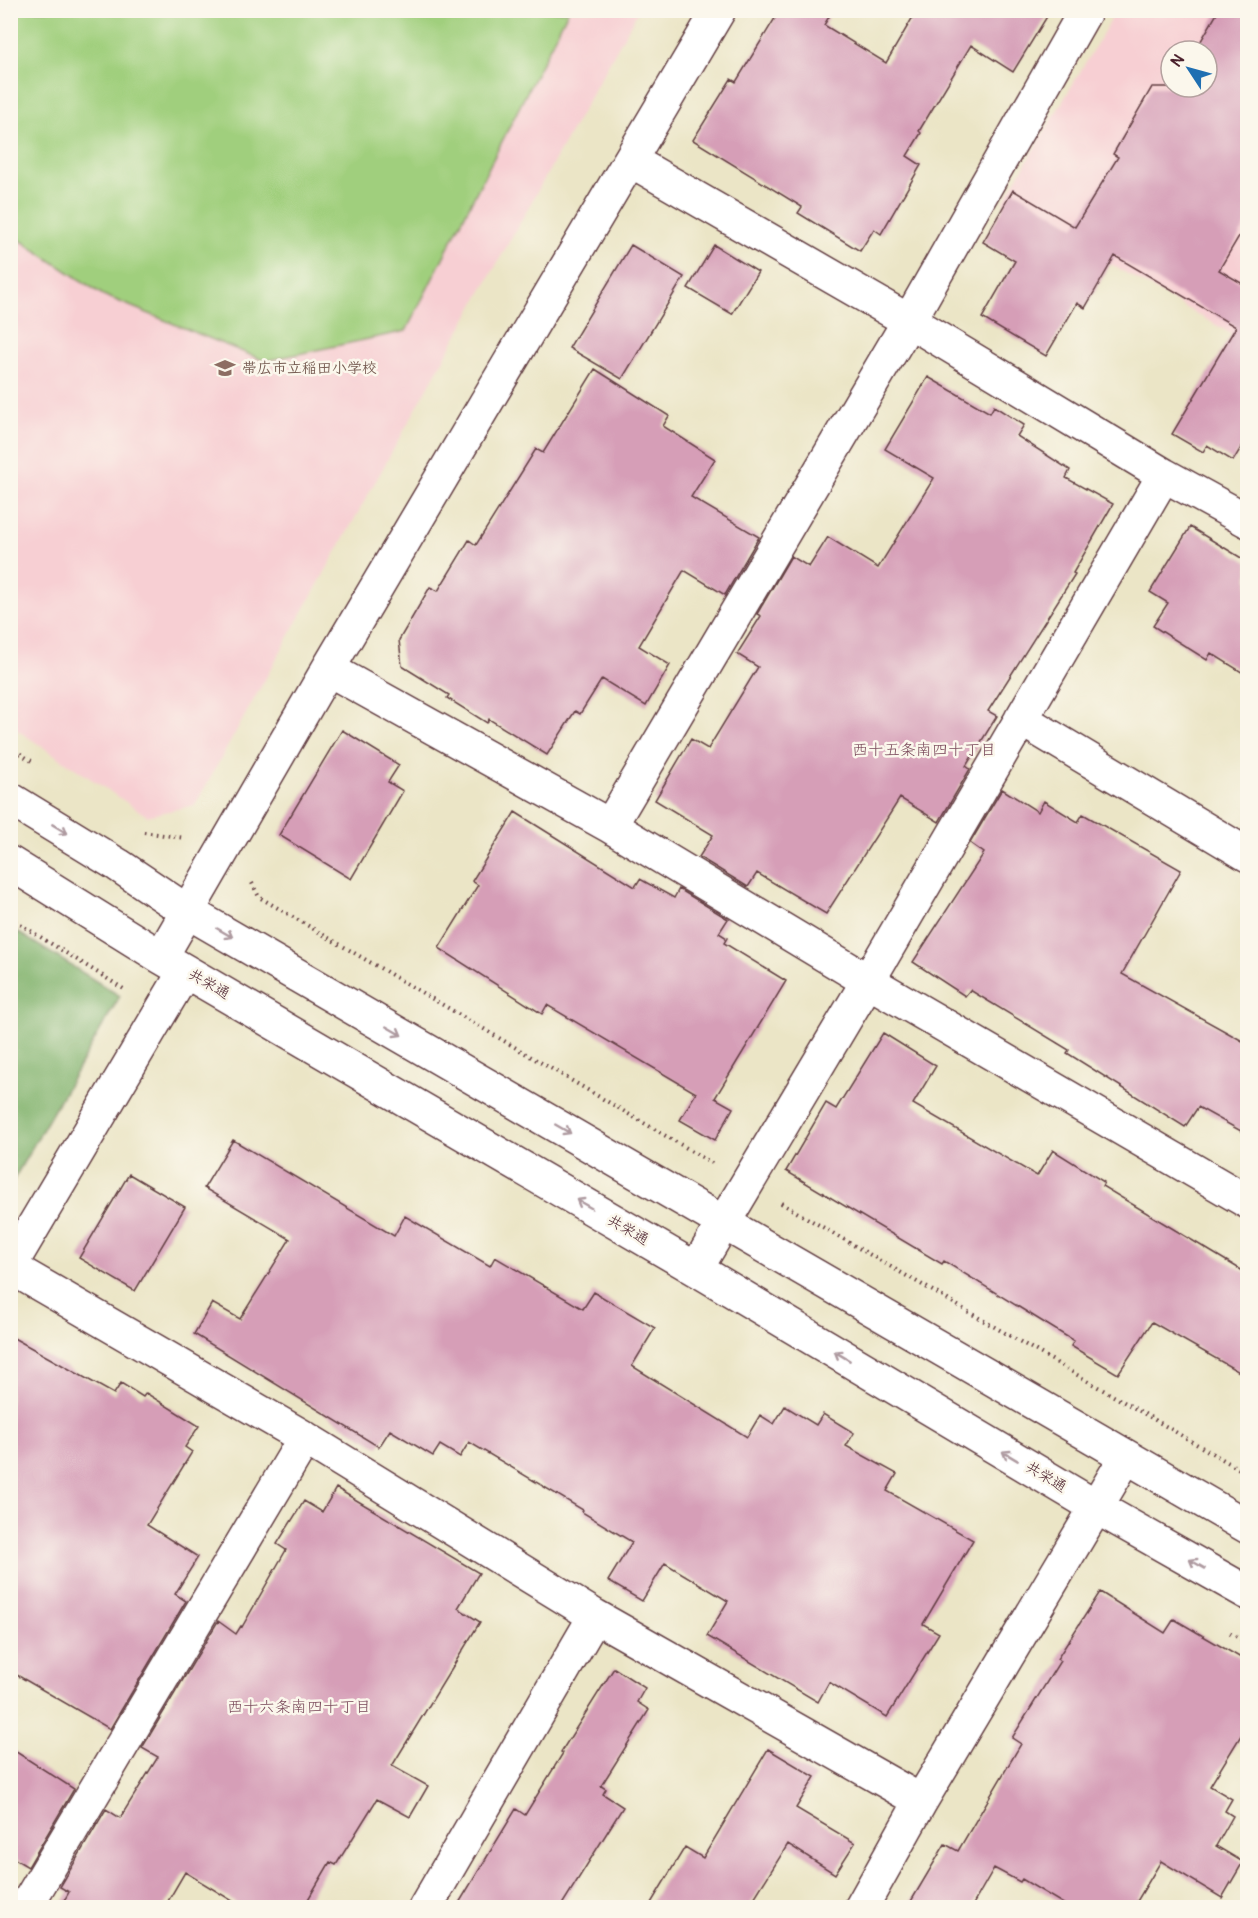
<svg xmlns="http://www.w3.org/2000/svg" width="1258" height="1918" font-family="Pangolin,'Klee One',sans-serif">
	<rect width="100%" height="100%" fill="#fbf7ec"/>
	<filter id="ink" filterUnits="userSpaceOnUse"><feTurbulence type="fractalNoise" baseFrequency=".0167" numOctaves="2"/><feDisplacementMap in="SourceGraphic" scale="12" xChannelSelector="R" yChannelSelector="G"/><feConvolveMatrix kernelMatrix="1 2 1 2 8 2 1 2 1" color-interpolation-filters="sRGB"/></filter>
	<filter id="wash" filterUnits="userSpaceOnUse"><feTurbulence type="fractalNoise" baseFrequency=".008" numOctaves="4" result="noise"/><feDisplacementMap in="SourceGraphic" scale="24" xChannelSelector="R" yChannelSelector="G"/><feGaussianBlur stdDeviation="1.35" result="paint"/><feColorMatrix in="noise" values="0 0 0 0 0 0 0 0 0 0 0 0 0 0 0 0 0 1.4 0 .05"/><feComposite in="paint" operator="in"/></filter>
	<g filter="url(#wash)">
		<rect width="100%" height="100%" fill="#ebe5c6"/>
		<path fill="#f7cfd3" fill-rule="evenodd" d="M10,11H638L195,805L147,816L11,726Z
			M1116,11H1247V343L1003,202ZM1171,51H1207V87H1171Z"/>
		<path fill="#a0cf7d" stroke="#757754" stroke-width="1.5" d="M10,11L11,10L568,11L406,331L265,361L103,295L11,234Z"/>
		<path fill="#80b26c" stroke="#65684c" stroke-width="1.5" d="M11,928L120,996L11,1184Z"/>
		<g id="blocks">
			<path fill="#d69eb7" d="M780,10H833L824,25L886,63L917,10H1051L1013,72L971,45L919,131L921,133L907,156L921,165L881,234L874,229L860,251L798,213L802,207L693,140L731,79L736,82Z
				M1219,10H1248V221L1219,270L1248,287V436L1233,461L1207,445L1203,452L1172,434L1236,327L1115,256L1085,308L1077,303L1046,356L982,318L1015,261L983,242L1013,190L1075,227L1118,157L1113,154L1152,87H1207V51H1195Z
				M631,245L684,277L622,379L569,348Z
				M714,245L758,272L732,314L688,288Z
				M595,369L669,416L663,426L715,459L691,497L759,537L725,595L684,570L639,646L670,665L646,706L602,679L580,714L575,711L547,755L489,719L487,723L447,698L449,695L402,666L399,640L430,587L438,591L469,540L476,545L536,449L543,453Z
				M928,377L990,413L994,406L1024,425L1017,436L1070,470L1066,478L1113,504L1073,573L1075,574L988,711L997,716L966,766L970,769L939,822L900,798L826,914L757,873L748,887L699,857L713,835L655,800L691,739L708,749L758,667L737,654L761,616L757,614L791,556L809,567L828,537L878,568L934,478L885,449Z
				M1190,527L1248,562V676L1211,653L1207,660L1153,626L1168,603L1150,592Z
				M342,730L399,765L388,782L403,791L351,879L279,835Z
				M1002,789L1038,812L1044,801L1078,822L1083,814L1181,870L1122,974L1248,1044V1135L1198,1107L1185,1127L1067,1053L1069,1050L970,990L965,996L913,962L984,853L970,843Z
				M515,812L635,887L640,879L674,898L679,889L728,919L719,933L727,938L724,943L786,981L715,1098L733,1108L715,1140L680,1120L696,1093L547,1005L542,1014L439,948L478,885L472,881Z
				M883,1033L936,1066L913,1104L1037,1176L1053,1150L1104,1182L1102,1186L1248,1274V1377L1152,1322L1118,1374L1071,1346L1074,1341L944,1261L942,1264L786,1171L826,1103L836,1109Z
				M233,1140L394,1236L405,1216L490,1266L495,1257L583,1309L594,1292L655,1328L632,1366L747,1437L760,1415L774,1424L785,1406L816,1425L823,1414L854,1433L846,1446L897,1474L887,1491L973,1540L923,1624L939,1633L887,1717L829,1682L818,1702L707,1636L728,1601L665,1563L642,1601L608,1581L632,1542L582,1512L583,1510L469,1442L460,1457L440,1445L433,1456L390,1430L379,1447L194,1334L212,1303L240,1319L290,1239L204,1188Z
				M129,1174L185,1207L135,1291L79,1258Z
				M10,1336L114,1394L121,1383L143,1397L146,1393L199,1426L185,1447L192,1452L147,1525L198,1557L175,1594L186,1601L110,1729L10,1671Z
				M336,1488L479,1573L458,1608L480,1622L392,1766L428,1786L410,1817L377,1799L336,1865L330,1862L303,1908H244L185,1872L164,1908H60L69,1892L60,1887L106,1809L120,1818L158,1757L142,1748L218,1621L236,1634L241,1626L242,1627L286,1550L277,1544L304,1501L322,1512Z
				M1100,1592L1165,1633L1174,1619L1248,1662V1724L1210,1786L1232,1799L1225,1811L1233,1816L1216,1846L1243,1862L1222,1898L1161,1861L1133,1908H1070L1022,1879L1020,1882L994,1868L971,1908H907L945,1844L958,1851L1021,1744L1012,1738L1060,1661L1057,1659Z
				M614,1668L645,1688L637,1702L649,1710L601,1786L606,1789L603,1794L623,1807L560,1908H456L516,1809L525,1815L563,1753L561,1752Z
				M10,1748L74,1789L28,1867L10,1856Z
				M768,1749L815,1777L796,1808L855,1843L835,1874L788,1844L748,1908H648L685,1847L703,1858Z"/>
		</g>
	</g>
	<g filter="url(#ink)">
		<use href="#blocks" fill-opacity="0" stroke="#623d42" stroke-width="1.5"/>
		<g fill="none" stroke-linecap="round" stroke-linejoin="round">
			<g stroke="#623d42" stroke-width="36">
				<path id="minor" d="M630,160L909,321L1164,475L1248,521
					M328,669L610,826L868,981L1248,1202
					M1021,719L1248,855
					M10,799L118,865L188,912L1248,1527
					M610,826L909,321L1086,10
					M10,863L161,957L696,1269L1096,1507L1248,1593
					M161,957L328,669L719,10
					M10,1266L185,971
					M10,1267L305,1438L595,1616L921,1801
					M696,1269L868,981L1164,475
					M25,1908L305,1438
					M425,1908L595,1616
					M861,1908L921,1801L1126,1457"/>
			</g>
			<path stroke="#623d42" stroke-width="4" stroke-dasharray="1.5 4.5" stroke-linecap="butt" d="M10,747L33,762
				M144,832L184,838
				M252,883L259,897L712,1163
				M10,918L127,991
				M781,1203L1248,1474
				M1230,1633L1248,1643"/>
			<use href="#minor" stroke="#fff" stroke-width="33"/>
		</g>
		<defs><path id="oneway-shaft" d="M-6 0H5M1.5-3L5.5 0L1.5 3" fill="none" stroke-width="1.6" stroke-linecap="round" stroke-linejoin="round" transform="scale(1.5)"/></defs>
		<g stroke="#ae9aa0">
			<use href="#oneway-shaft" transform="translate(60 829) rotate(31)"/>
			<use href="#oneway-shaft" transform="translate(225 933) rotate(30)"/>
			<use href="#oneway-shaft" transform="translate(394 1031) rotate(30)"/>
			<use href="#oneway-shaft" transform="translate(563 1129) rotate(30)"/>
			<use href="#oneway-shaft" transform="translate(584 1204) rotate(-150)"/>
			<use href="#oneway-shaft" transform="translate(842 1356) rotate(-149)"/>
			<use href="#oneway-shaft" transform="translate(1010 1456) rotate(-149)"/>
			<use href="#oneway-shaft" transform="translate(1197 1564) rotate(-150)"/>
		</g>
	</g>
	<defs>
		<g id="school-bare" transform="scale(1.62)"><path d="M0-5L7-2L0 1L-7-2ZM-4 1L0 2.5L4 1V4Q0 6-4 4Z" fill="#8d6e63" stroke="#fbf7ec" stroke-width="2.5" paint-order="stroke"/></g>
	</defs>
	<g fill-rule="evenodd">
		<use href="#school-bare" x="225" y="368"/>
	</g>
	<g text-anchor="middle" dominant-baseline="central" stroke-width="5" stroke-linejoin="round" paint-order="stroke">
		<g font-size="15" font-weight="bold" fill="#785e54" stroke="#fbf7ec" text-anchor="start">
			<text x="242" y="368">帯広市立稲田小学校</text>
		</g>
		<g font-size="15" fill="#4a1f2b" stroke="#fbf7ec">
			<text transform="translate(209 984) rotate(30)">共栄通</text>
			<text transform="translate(628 1230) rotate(30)">共栄通</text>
			<text transform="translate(1046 1477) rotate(31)">共栄通</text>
		</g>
		<g font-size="16" fill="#7b4b5c" stroke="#fbf7ec">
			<text x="924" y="750">西十五条南四十丁目</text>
			<text x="299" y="1707">西十六条南四十丁目</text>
		</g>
	</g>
	<rect width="1258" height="1918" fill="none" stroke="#fbf7ec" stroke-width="36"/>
	<g transform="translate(1189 69) rotate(306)"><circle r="28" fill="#fbf7ec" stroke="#b4a19f" stroke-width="1.5"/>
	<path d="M0-4.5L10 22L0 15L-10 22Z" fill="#1f6fb2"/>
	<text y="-9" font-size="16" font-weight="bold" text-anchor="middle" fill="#4a1f2b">N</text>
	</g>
</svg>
